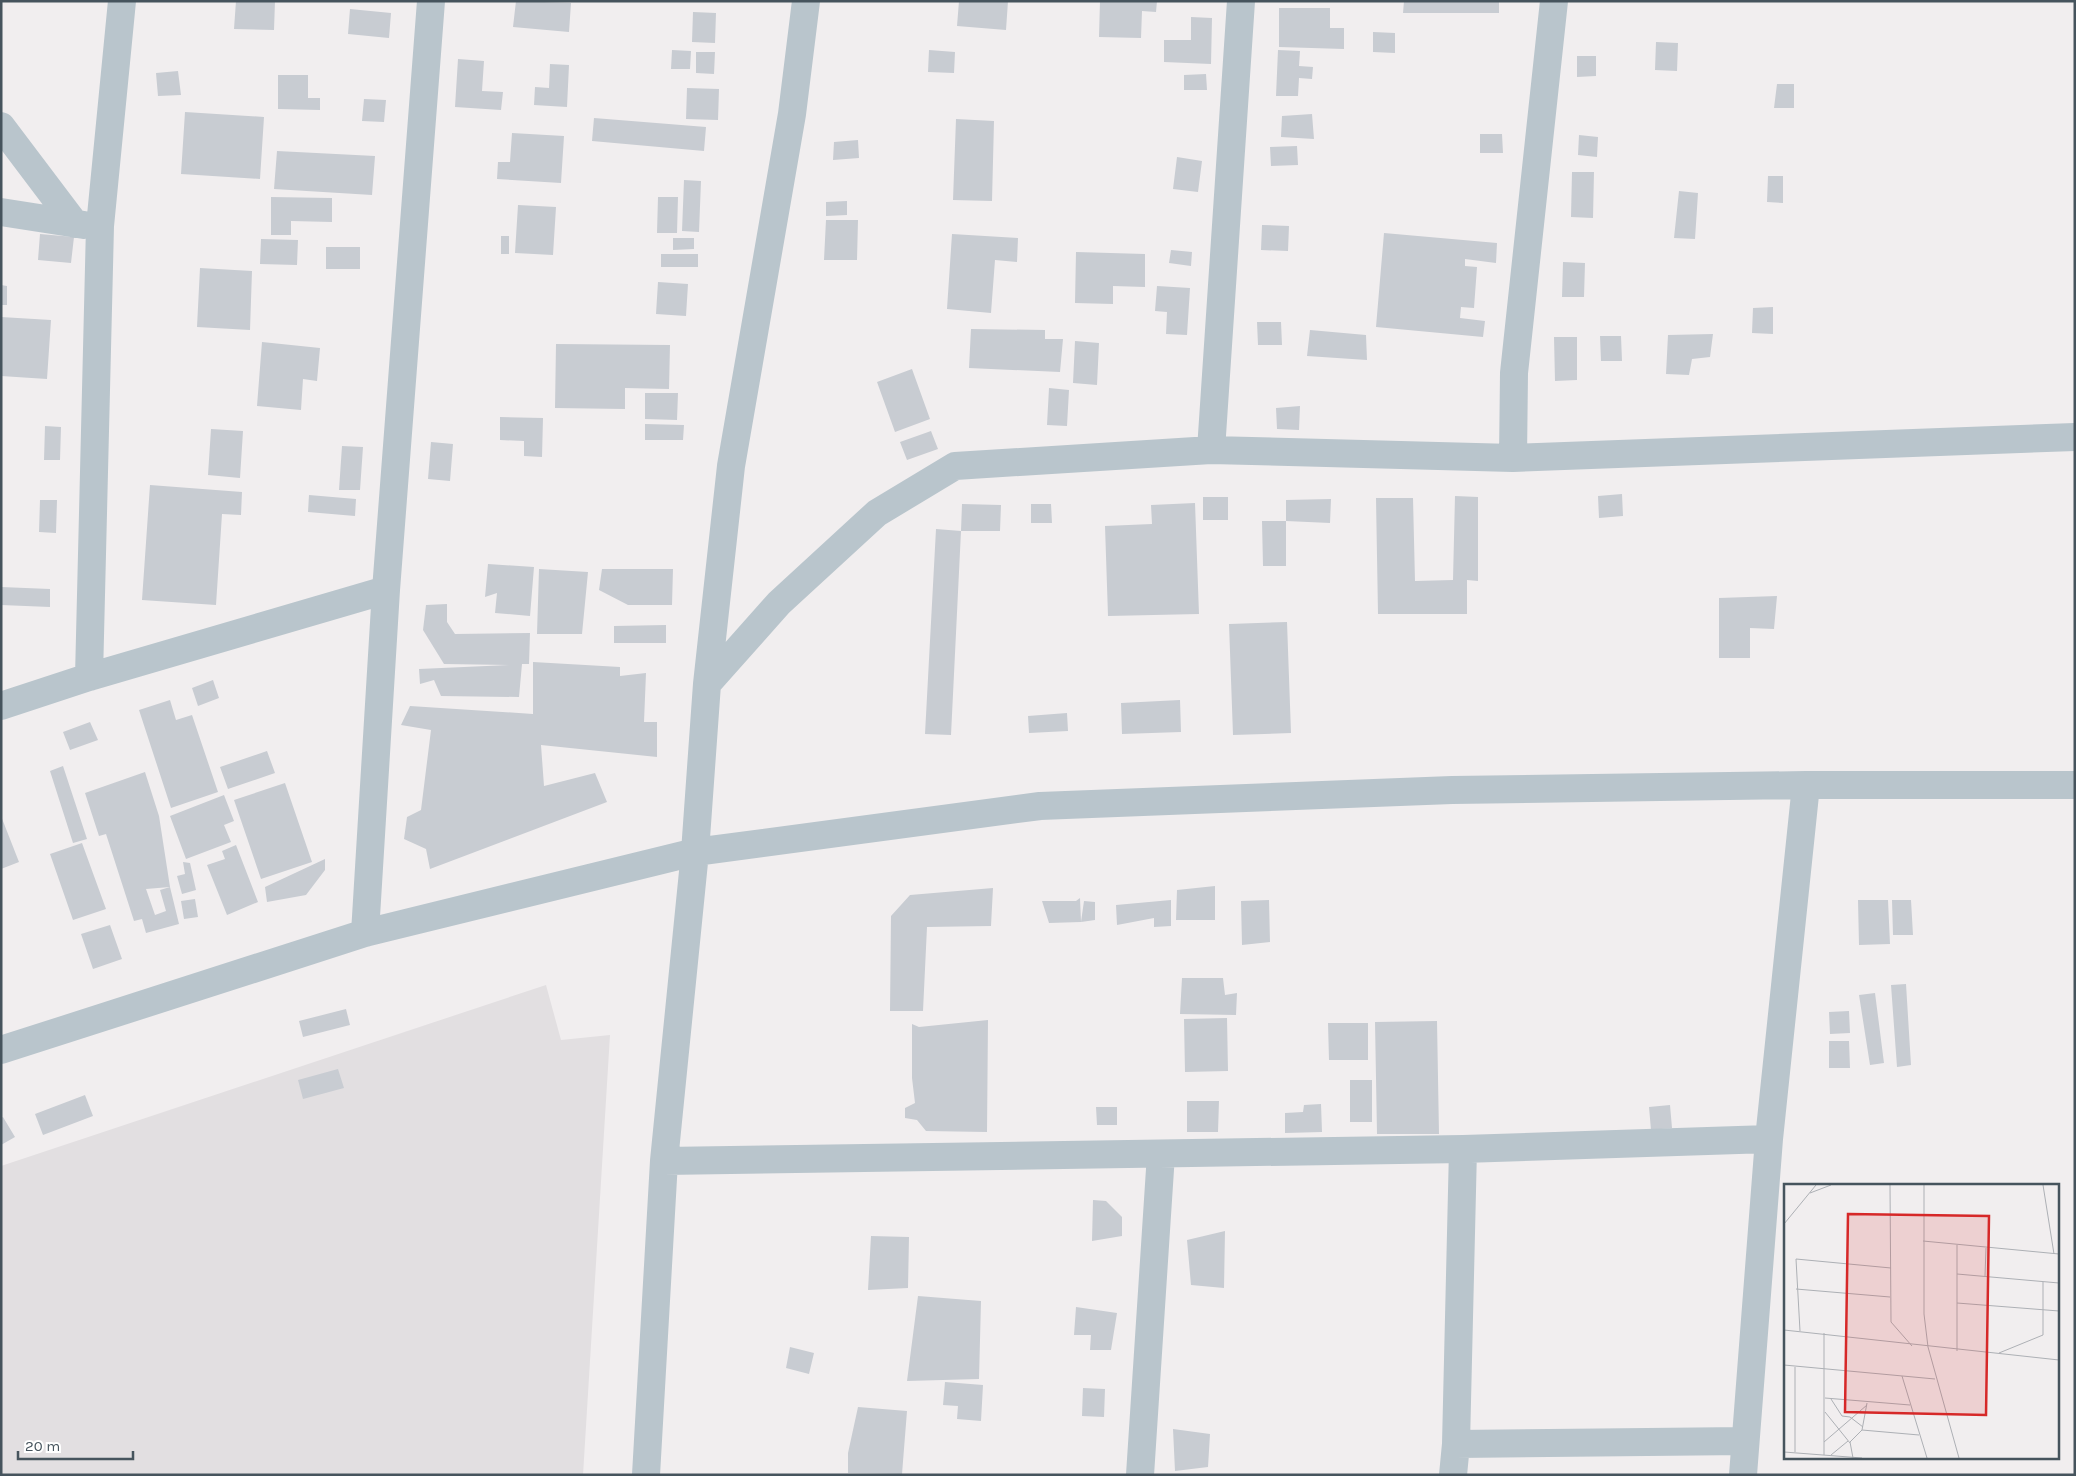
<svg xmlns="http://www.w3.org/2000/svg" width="2076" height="1476" font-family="Karla,sans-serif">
	<rect width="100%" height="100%" fill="#f1eeef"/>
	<path fill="#e2dfe1" d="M546,985L561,1040L610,1035L583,1475H1V1166Z"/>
	<path fill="#c8ccd2" d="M236,1H275L274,30L234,29Z
		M516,1L571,3L569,32L513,27Z
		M959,1H1008L1006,30L957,26Z
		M1100,1H1157L1156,12L1142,11L1141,38L1099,37Z
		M1404,1H1499V13H1403Z
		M1279,8H1330V28H1344V49L1279,47Z
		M350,9L391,13L389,38L348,34Z
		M693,12L716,13L715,43L692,42Z
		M1191,17L1212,18L1211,64L1164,62V40H1191Z
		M1373,32L1395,33V53L1373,52Z
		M1656,42L1678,43L1677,71L1655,70Z
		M672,50L691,51L690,69H671Z
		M929,50L955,52L954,73L928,72Z
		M1278,50L1300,51L1299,66L1313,67L1312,79L1299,78L1298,96H1276Z
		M696,52H715L714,74L696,73Z
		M1577,56H1596V76L1577,77Z
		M458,59L484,61L482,91L503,92L501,110L455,107Z
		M550,64L569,65L567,107L534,105L535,87L549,88Z
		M178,71L181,95L158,96L156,73Z
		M1206,74L1207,90H1184V75Z
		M278,75H308V98H320V110L278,109Z
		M1777,84H1794V108H1774Z
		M687,88L719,89L718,120L686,119Z
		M364,99L386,100L384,122L362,121Z
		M185,112L264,117L260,179L181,174Z
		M1312,114L1314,139L1281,137L1282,116Z
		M594,118L706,127L704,151L592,141Z
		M956,119L994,121L992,201L953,200Z
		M512,133L564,136L561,183L497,179L498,162H510Z
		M1480,134H1502L1503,153H1480Z
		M1579,135L1598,137L1597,157L1578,155Z
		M858,140L859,158L833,160L834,142Z
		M1297,146L1298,165L1271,166L1270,147Z
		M277,151L375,156L372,195L274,189Z
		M1177,157L1202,161L1198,192L1173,189Z
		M1572,172H1594L1593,218L1571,217Z
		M1768,176H1783V203L1767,202Z
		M684,180L701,181L699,232L682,231Z
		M1679,191L1698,193L1695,239L1674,238Z
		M271,197L332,198V222L291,221V235H271Z
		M658,197H678L677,233H657Z
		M847,201V215L826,216V202Z
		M518,205L556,207L553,255L515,253Z
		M826,220H858L857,260H824Z
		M1262,225L1289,226L1288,251L1261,250Z
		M1384,233L1497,243L1496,263L1465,259V266L1477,267L1474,308L1461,307L1460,318L1485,321L1483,337L1376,327Z
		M40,234L74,237L71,263L38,260Z
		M952,234L1018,238L1017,262L995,260L991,313L947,309Z
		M501,236H509V254H501Z
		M673,238H694V249L673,250Z
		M261,239L298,240L297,265L260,264Z
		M326,247H360V269H326Z
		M1171,250L1192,252L1191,266L1169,263Z
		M1076,252L1145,254V287L1113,286V304L1075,303Z
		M661,254H698V267H661Z
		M1563,262L1585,263L1584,297H1562Z
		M200,268L252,271L250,330L197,327Z
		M658,282L688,284L686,316L656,314Z
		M1,285L7,286V305H1Z
		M1157,286L1190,288L1187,335L1166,334L1167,312L1155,311Z
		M1773,307V334L1752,333L1753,308Z
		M1,317L51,320L47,379L1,376Z
		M1257,322H1281L1282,345H1258Z
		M971,329L1045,330V339H1063L1060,372L969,368Z
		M1310,330L1366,335L1367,360L1307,356Z
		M1713,334L1710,357L1692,359L1689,375L1666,374L1668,335Z
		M1600,336H1621L1622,361H1601Z
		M1554,337H1577V380L1555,381Z
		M1075,341L1099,343L1097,385L1073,383Z
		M262,342L320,348L317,381L303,379L301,410L257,406Z
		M556,344L670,345L669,389L625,388V409L555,408Z
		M912,369L930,419L895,432L877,382Z
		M1049,388L1069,390L1067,426L1047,425Z
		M645,393H678L677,420L645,419Z
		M1300,406L1299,430L1277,429L1276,408Z
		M500,417L543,418L542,457L524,456V441L500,440Z
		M645,424L684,425L683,440H645Z
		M45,426L61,427L60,460H44Z
		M211,429L243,431L240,478L208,475Z
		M931,431L938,449L907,460L900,442Z
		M431,442L453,444L450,481L428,479Z
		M342,446L363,447L360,490H339Z
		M150,485L242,492L241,515L222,514L216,605L142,600Z
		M1622,494L1623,516L1599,518L1598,496Z
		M309,495L356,499L355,516L308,512Z
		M1455,496L1478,497V581L1467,580V614H1378L1376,498H1413L1415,581L1453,580Z
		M1203,497H1228V520H1203Z
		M1331,499L1330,523L1286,521V566H1263L1262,521H1286V500Z
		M40,500H57L56,533L39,532Z
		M1195,503L1199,614L1108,616L1105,526L1152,524L1151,505Z
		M962,504L1001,505L1000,531H961L951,735L925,734L936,529L961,531Z
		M1031,504H1051L1052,523H1031Z
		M488,564L534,567L530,616L495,613L497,593L485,597Z
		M539,569L588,572L582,634H537Z
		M602,569H673L672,605H628L599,590Z
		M1,587L50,589V607L1,605Z
		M1777,596L1774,629L1750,628V658H1719V598Z
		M447,604V622L455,634L530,633L529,664H522L519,697L441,696L434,680L420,684L419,669L509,665L444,664L423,630L426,605Z
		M1287,622L1291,733L1233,735L1229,624Z
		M666,625V643H614V626Z
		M533,662L620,667V676L646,673L644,722H657V757L541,745L544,786L595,773L607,802L430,869L426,849L404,839L407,817L421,810L431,730L401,725L410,706L533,714Z
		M213,680L219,698L198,706L192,688Z
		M170,700L176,720L192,715L218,792L171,808L139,710Z
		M1180,700L1181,732L1122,734L1121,703Z
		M1067,713L1068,731L1029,733L1028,716Z
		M90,722L98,740L70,750L63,732Z
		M267,751L275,773L228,789L220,767Z
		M63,766L87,839L73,843L50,771Z
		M145,772L159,816L170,887L146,889L155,915L166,911L160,890L170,887L179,924L146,933L142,919L134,921L106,834L99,836L85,793Z
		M285,783L312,862L261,879L234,800Z
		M224,795L234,821L224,825L231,842L186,859L170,816Z
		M1,816L19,862L1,869Z
		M82,843L106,909L73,920L50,854Z
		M236,845L258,902L227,915L207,865L225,859L222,851Z
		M325,859V870L306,895L267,902L265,887Z
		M183,862L190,863L196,890L182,894L177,876L185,874Z
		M1215,886V920H1176L1177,890Z
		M993,888L991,926L927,927L923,1011H890L891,916L910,895Z
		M1080,898L1081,922L1049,923L1042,901H1076Z
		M195,899L198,917L184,919L181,901Z
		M1171,900V926L1154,927V918L1117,925L1116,905Z
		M1269,900L1270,942L1242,945L1241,901Z
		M1858,900H1888L1890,944L1859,945Z
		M1892,900H1911L1913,935H1893Z
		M1084,901L1095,902V920L1081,922Z
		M110,925L122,959L93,969L81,934Z
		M1182,978H1223L1225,995L1237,993L1236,1015L1180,1014Z
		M1906,984L1911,1065L1897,1067L1891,985Z
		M1875,993L1884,1063L1870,1065L1859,995Z
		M346,1009L350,1025L303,1037L299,1021Z
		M1849,1011L1850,1033L1830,1034L1829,1012Z
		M1227,1018L1228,1071L1185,1072L1184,1019Z
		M988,1020L987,1132L926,1131L917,1120L905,1118V1108L915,1103L912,1078V1024L919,1027Z
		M1437,1021L1439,1134H1377L1375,1022Z
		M1328,1023H1368V1060H1329Z
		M1829,1041H1849L1850,1068H1829Z
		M338,1069L344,1088L303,1099L298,1080Z
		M1350,1080H1372V1122H1350Z
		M85,1095L93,1116L43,1135L35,1114Z
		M1187,1101H1219L1218,1132H1187Z
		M1321,1104L1322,1132L1285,1133V1113L1303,1112L1304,1105Z
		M1670,1105L1672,1128L1651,1130L1649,1107Z
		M1096,1107H1117V1125H1097Z
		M3,1117L15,1137L1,1145V1118Z
		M1093,1200L1106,1201L1122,1217V1236L1092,1241Z
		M1225,1231L1224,1288L1191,1285L1187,1240Z
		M871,1236L909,1237L908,1288L868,1290Z
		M918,1296L981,1301L979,1379L907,1381Z
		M1076,1307L1117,1313L1111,1350H1090L1091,1335H1074Z
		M790,1347L814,1353L809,1374L786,1368Z
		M945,1382L983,1385L981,1421L957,1419L958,1406L943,1405Z
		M1083,1388L1105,1389L1104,1417L1082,1416Z
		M858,1407L907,1411L902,1474L848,1473V1453Z
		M1173,1429L1210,1434L1208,1467L1175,1471Z"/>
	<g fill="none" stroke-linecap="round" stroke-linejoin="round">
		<path stroke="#b9c5cc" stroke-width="28" d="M1,126L75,224
			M1,212L84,225
			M1211,450L1241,1
			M1513,458L1514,373L1554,1
			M89,677L100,226L122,1
			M707,684L779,603L877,513L955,466L1211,450L1513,458L2075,437
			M1,706L89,677L386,590
			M365,933L386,590L431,1
			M1,1050L365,933L695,852L1040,806L1452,790L1806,785H2075
			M664,1161L1463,1149L1769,1139
			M1456,1444L1745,1441
			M646,1475L664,1161L695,852L707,684L731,466L792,114L806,1
			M1140,1475L1161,1154
			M1453,1475L1456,1444L1463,1149
			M1743,1475L1769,1139L1806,785"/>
	</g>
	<g transform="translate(1784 1184)">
		<rect width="275" height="275" fill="#f1eeef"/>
		<path fill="none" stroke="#adb0b5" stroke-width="1" d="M106,1L107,138L128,162M140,1V130L144,163L175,274M259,1L270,70M26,9L47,1M0,40L32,1M139,57L275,70M173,61V167M173,90L275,99M201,92L202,64M12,105L106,113M173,119L275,127M0,146L275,176M16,147L12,75L107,84M215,169L259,151V98M0,181L151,195M118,192L143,274M41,214L126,221M47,215L58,232L66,233L79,243M41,228L66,259M78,246L135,251M40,258L83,221M0,268L78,274M11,268V183M40,271V149M47,271L64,257M69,274L66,258L78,246L83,219"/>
		<path fill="#d62828" fill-opacity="0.15" stroke="#d62828" stroke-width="2.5" d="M64,30L205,32L202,231L61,228Z"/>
		<rect width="275" height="275" fill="none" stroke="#46545d" stroke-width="2.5"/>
	</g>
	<rect width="2076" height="1476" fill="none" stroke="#46545d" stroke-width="5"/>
	<path d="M18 1451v8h115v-8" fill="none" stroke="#46545d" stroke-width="2.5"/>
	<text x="25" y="1451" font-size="15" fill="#46545d" stroke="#ffffff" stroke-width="4" paint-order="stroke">20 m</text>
</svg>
